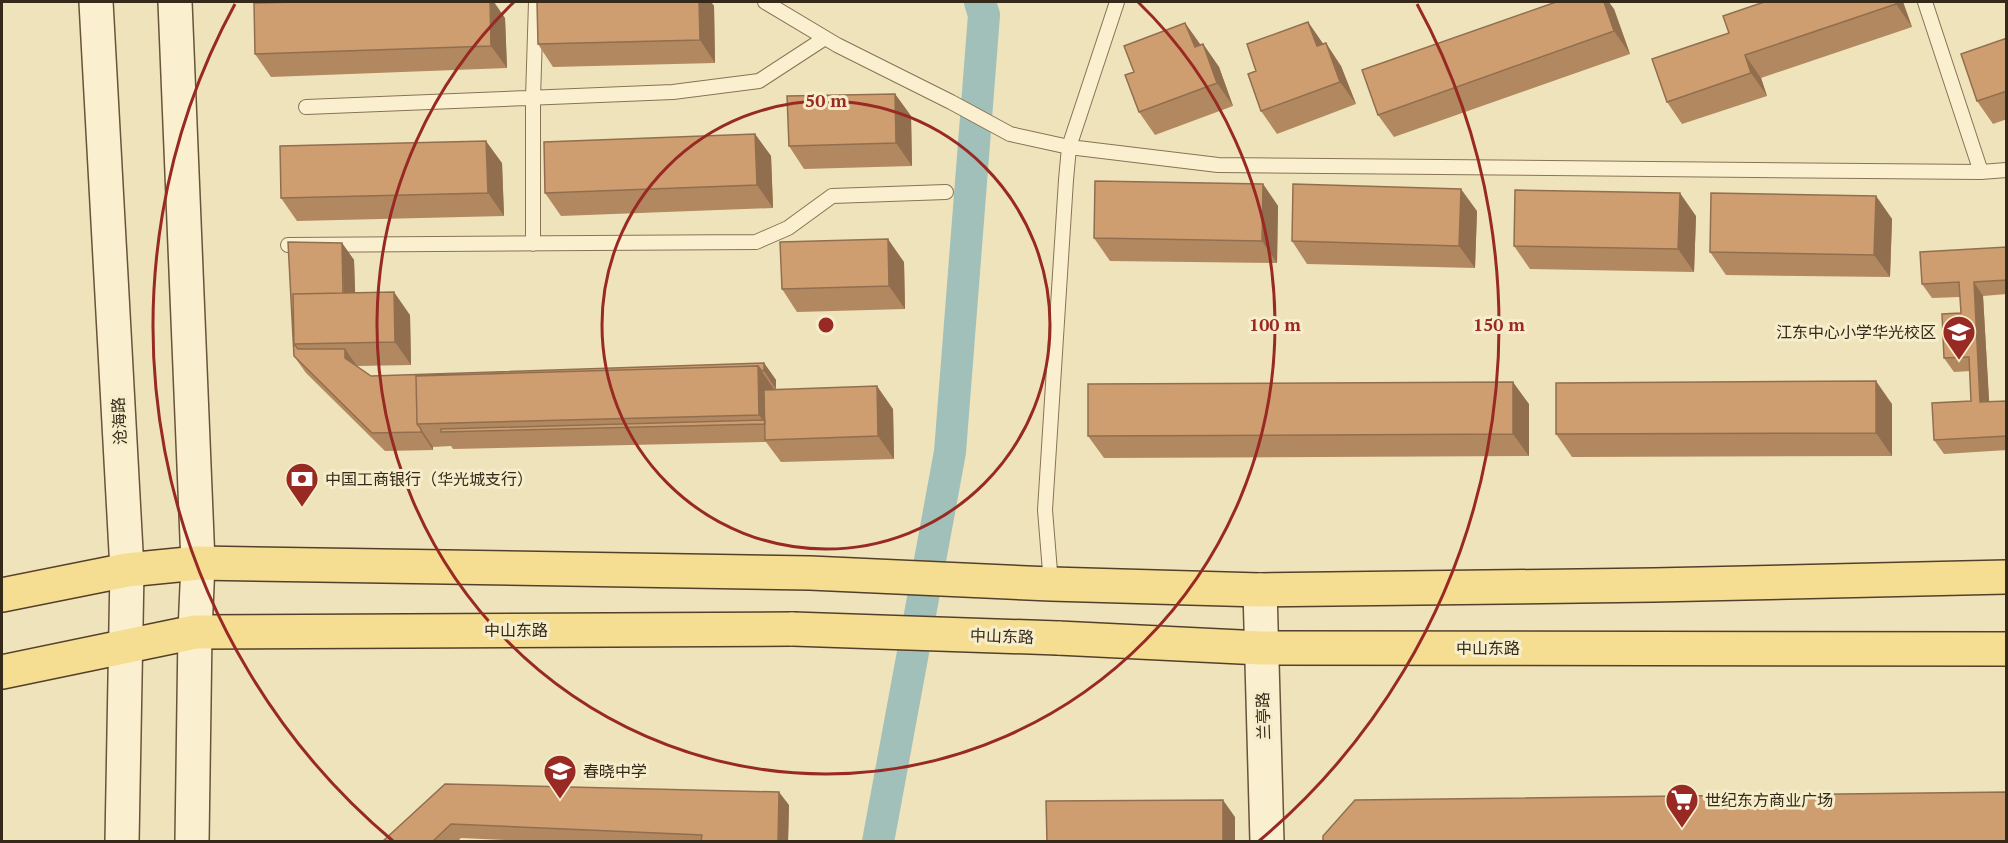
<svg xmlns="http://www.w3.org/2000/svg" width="2008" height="843" font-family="'PT Serif','Noto Sans SC',serif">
	<rect width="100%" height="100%" fill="#efe3bc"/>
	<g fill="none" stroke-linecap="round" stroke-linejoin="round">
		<path stroke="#a0c0b9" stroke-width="32" d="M878,842L950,452L984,15L980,2"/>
		<g stroke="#877355" stroke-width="16">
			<path id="lane" d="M765,2L837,45L951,102L1010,134L1069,147L1218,165L1981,172L2006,170
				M1925,2L1981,172
				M306,107L673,92L759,81L825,38
				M533,244V98L536,2
				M288,245L756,242L788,228L832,196L946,192
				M1051,584L1045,510L1066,180L1069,147L1117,2"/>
		</g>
		<g stroke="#685439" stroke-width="36">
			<path id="secondary" d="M96,2L127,570L122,842
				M175,2L198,563L195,632L192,842
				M1260,590L1267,842"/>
		</g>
		<g stroke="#54402a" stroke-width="36">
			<path id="primary" d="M2,595L127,570L198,563L810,573L1051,584L1260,590L1654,585L2006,577
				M1058,638L1261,648L2006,649
				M2,672L195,632L793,629"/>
		</g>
		<use href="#lane" stroke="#faf0cf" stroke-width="14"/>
		<use href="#secondary" stroke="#faf0cf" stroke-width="33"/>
		<use href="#primary" stroke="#f5dd91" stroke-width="33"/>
		<g stroke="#54402a" stroke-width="36" stroke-linecap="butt">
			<path id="primary-bridge" d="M793,629L1058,638"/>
		</g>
		<use href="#primary-bridge" stroke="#f5dd91" stroke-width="33"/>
	</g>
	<path fill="#b28860" d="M537,2H711L714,6L715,63L553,67L538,44Z
		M1764,2H1903L1912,27L1761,78L1767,96L1682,124L1667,102Z
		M1614,9L1630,54L1394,137L1378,115Z
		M505,18L507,68L271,77L255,54Z
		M1308,22L1323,44L1341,66L1356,104L1277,134L1261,111L1256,71Z
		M1185,23L1201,45L1203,44L1219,67L1233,106L1155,135L1139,112L1134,72Z
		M2007,38V119L1993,124L1977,101Z
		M895,94L911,116L912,166L804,169L789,146Z
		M755,134L771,156L773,208L561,216L545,193Z
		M502,163L504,216L297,221L281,198Z
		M1263,184L1278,206L1277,263L1110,261L1094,238Z
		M1876,196L1892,219L1890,277L1726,275L1710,252Z
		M1477,211L1475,268L1307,264L1292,241Z
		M1696,216L1694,272L1530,269L1514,246Z
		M288,242L342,243L354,260L355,293L410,315L411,365L357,366L371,376L764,363L776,380V389L893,409L894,459L781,462L766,442L453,449L451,446L433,447V450L385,451L306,373L294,356Z
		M2007,247V294L1983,296L1989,402L2007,401V450L1944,454L1934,440L1971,401L1970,371L1954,372L1944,358L1961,313L1960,297L1932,298L1922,284Z
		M904,262L905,309L797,312L782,289Z
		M1529,404V456L1104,458L1088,436Z
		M1892,404V456L1572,457L1556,434Z
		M445,784L789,805L788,842H544L461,838L457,842H382Z"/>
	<path fill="#916f4e" d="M490,2H494L505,18L507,68L491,46Z
		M699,2H711L714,6L715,63L700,40Z
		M1604,2H1609L1614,9L1630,54L1614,31Z
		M1895,2H1903L1912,27L1896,4Z
		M1308,22L1324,45L1317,46Z
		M1185,23L1201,46L1195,47Z
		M1326,43L1341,66L1356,104L1340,82Z
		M1203,44L1219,67L1233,106L1217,83Z
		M1745,55L1761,78L1767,96L1751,73Z
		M895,94L911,116L912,166L896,143Z
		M755,134L771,156L773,208L757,185Z
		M486,141L502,163L504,216L488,193Z
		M1263,184L1278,206L1277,263L1262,241Z
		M1461,189L1477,211L1475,268L1459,246Z
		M1680,193L1696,216L1694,272L1678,249Z
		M1876,196L1892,219L1890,277L1874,255Z
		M888,239L904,262L905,309L889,286Z
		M342,243L354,260L356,316L344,298Z
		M1974,282L1983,296L1990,416L1980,402Z
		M394,292L410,315L411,365L395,342Z
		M345,349L357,366L345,358Z
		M764,363L776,380V389L764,371Z
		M758,366L774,389L765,423L759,415Z
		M1876,381L1892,404V456L1876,433Z
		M1513,382L1529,404V456L1513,434Z
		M877,386L893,409L894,459L878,436Z
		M421,429L433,447V450L421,432Z
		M779,792L789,805L788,842H778Z
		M1223,800L1235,817V842H1223Z"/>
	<path fill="#cf9e70" stroke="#916f4e" stroke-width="1.5" d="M296,2H490L491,46L255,54L254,3Z
		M537,2H699L700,40L538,44Z
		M1556,2H1604L1614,31L1378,115L1362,70Z
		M1764,2H1895L1896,4L1745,55L1751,73L1667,102L1652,59L1729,33L1723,16Z
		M1308,22L1317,46L1326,43L1340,82L1261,111L1248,74L1256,71L1247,44Z
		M1185,23L1195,47L1203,44L1217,83L1139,112L1125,75L1134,72L1124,46Z
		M2007,38V91L1977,101L1961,54Z
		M895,94L896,143L789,146L787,96Z
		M755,134L757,185L545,193L544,142Z
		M486,141L488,193L281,198L280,146Z
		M1095,181L1263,184L1262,241L1094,238Z
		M1293,184L1461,189L1459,246L1292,241Z
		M1515,190L1680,193L1678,249L1514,246Z
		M1711,193L1876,196L1874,255L1710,252Z
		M888,239L889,286L782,289L780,242Z
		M288,242L342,243L343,293L293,294L294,344L298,349H345V358L371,376L764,363V371H762L758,366L416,376L417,424L421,429V432L372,433L294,356Z
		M2007,247V280L1974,282L1980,402L2007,401V436L1934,440L1932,403L1971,401L1969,357L1944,358L1942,314L1961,313L1959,282L1922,284L1920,252Z
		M394,292L395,342L294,344L293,294Z
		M758,366L759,415L417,424L416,376Z
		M1876,381V433L1556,434V383Z
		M1513,382V434L1088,436V384Z
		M877,386L878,436L765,440L764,390Z
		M765,420V424L441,432V429Z
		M445,784L779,792L778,842H701L702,835L451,824L432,842H382Z
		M2007,792V842H1323V836L1355,800Z
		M1223,800V842H1047L1046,801Z"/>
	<g fill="none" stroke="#982a23" stroke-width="3">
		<circle cx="826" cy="325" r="224"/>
		<path d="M1138 2A449 449 0 1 1 514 2"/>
		<path d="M393 841A673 673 0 0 1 235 4M1417 4A673 673 0 0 1 1259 841"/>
	</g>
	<defs>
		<g id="school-pin" transform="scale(1.725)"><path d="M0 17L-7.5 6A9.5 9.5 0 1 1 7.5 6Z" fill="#982a23" stroke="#f6edcb"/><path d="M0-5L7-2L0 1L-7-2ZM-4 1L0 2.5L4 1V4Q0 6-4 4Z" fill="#fff"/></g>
		<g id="bank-pin" transform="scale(1.725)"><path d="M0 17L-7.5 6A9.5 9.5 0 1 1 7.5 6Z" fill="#982a23" stroke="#f6edcb"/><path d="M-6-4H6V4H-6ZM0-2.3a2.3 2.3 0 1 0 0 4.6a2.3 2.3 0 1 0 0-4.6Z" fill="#fff"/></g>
		<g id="supermarket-pin" transform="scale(1.725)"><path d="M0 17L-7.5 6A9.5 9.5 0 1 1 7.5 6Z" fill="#982a23" stroke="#f6edcb"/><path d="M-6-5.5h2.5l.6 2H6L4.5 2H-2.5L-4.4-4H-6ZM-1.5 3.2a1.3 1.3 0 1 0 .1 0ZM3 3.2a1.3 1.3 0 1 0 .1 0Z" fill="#fff"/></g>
	</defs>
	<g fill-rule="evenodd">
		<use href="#school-pin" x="1959" y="332"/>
		<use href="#bank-pin" x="302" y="479"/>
		<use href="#school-pin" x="560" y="771"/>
		<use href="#supermarket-pin" x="1682" y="800"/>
	</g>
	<g text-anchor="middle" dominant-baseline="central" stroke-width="6" stroke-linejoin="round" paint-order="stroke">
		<g font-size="16" fill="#35291a" stroke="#f6edcb" text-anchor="start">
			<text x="1936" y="332" text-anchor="end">江东中心小学华光校区</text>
			<text x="325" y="479">中国工商银行（华光城支行）</text>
			<text x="583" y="771">春晓中学</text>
			<text x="1705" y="800">世纪东方商业广场</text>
		</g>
		<g font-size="16" fill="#35291a" stroke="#f6edcb">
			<text transform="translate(119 421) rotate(-93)">沧海路</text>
			<text x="516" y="630">中山东路</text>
			<text transform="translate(1002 636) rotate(2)">中山东路</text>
			<text x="1488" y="648">中山东路</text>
			<text transform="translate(1263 716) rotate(-92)">兰亭路</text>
		</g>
	</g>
	<circle cx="826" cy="325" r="9" fill="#982a23" stroke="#f6edcb" stroke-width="3"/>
	<g font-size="18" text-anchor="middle" font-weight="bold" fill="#982a23" stroke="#f6edcb" stroke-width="6" stroke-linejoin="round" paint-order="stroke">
		<text x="826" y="107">50 m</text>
		<text x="1275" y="331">100 m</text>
		<text x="1499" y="331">150 m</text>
	</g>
	<rect width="2008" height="843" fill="none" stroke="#35291a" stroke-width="6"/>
</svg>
